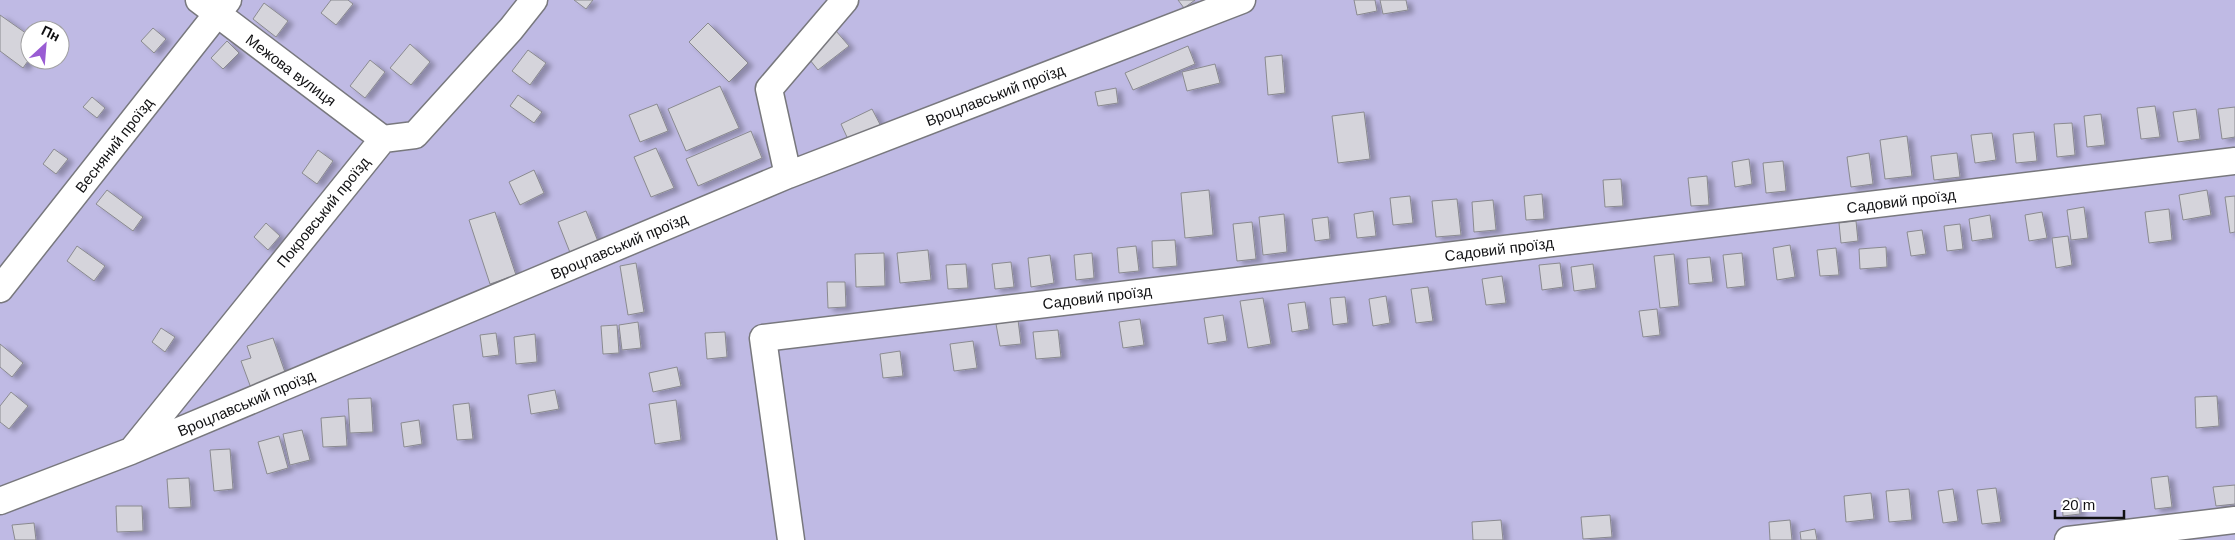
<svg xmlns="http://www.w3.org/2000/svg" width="2235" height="540" font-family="Helvetica,sans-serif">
	<defs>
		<filter id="shadow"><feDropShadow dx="5.5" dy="3" stdDeviation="2.5" flood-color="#0004"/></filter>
	</defs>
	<rect width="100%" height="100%" fill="#f2f1f8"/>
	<path fill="#bfbae4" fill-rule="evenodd" d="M0,0H2235V540H0ZM30,30H60V60H30Z"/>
	<path fill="#d5d4db" stroke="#8a8a90" filter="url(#shadow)" d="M331,0H348L353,4L336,25L321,13Z
		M574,0H593L586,9Z
		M1178,0H1195L1184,8Z
		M1354,0H1375L1377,11L1357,15Z
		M1380,0H1406L1408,10L1383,14Z
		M264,3L288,21L276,37L253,19Z
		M0,15L30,36V58L23,68L0,51Z
		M708,23L748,63L729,82L689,42Z
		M153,28L166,39L154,53L141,41Z
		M836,31L849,46L818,70L806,55Z
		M227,41L239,53L223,69L211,58Z
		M410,44L430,62L411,85L390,68Z
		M1188,46L1195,64L1133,90L1125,73Z
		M528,50L546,63L530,85L512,71Z
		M1282,55L1285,93L1268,95L1265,57Z
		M370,60L385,72L365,98L350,86Z
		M1215,64L1220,83L1187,91L1182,72Z
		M720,86L739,128L686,151L668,109Z
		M1116,88L1118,103L1098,106L1095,92Z
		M518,95L542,112L534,123L510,106Z
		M92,97L105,108L97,118L83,107Z
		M657,104L668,131L640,142L629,115Z
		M2155,106L2160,137L2141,139L2137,108Z
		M2235,107V137L2222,139L2218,109Z
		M872,109L884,132L852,148L841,124Z
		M2196,109L2200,139L2178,142L2173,112Z
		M1364,112L1370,159L1338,163L1332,116Z
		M2101,114L2105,145L2087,147L2084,116Z
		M2072,123L2075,155L2057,157L2054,124Z
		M751,131L762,158L698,186L686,159Z
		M2034,132L2037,161L2016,163L2013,134Z
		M1992,133L1996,160L1975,163L1971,135Z
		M1907,136L1912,176L1885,179L1880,140Z
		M656,148L674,188L651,197L634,157Z
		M54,149L68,159L56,174L43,164Z
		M318,150L333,161L317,184L302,173Z
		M1869,153L1873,184L1851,187L1847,157Z
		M1957,153L1960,177L1934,180L1931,156Z
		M1749,159L1752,184L1735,187L1732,162Z
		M1783,161L1786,191L1766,193L1763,163Z
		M534,170L544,193L520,205L509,182Z
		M1707,176L1709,205L1691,206L1688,178Z
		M1621,179L1623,206L1605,207L1603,180Z
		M107,190L143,217L133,231L96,204Z
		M1209,190L1213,235L1185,238L1181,193Z
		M2207,190L2211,215L2183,220L2179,195Z
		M1542,194L1544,219L1526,220L1524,196Z
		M1410,196L1413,223L1393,225L1390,198Z
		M2235,196V232L2230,233L2225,197Z
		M1457,199L1461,235L1436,237L1432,201Z
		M1493,200L1496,230L1474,232L1472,202Z
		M2084,207L2088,238L2071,240L2067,210Z
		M2169,209L2172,240L2149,243L2145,212Z
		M586,211L599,244L571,255L558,222Z
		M1373,211L1376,236L1357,238L1354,214Z
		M495,212L516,275L490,284L469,220Z
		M2042,212L2047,238L2029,241L2025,215Z
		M1284,214L1287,252L1263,255L1259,217Z
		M1990,215L1993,238L1972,241L1969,219Z
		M1328,217L1330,239L1315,241L1312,219Z
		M1856,221L1858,241L1841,243L1839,223Z
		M1252,222L1256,259L1237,261L1233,224Z
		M266,223L280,236L268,250L254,237Z
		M1960,224L1963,249L1947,251L1944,226Z
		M1922,230L1926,254L1911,256L1907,232Z
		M2068,236L2072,265L2056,268L2052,238Z
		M1175,240L1177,266L1153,268L1152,241Z
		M1790,245L1795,277L1777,280L1773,248Z
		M77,246L105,266L94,281L67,261Z
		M1136,246L1139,271L1119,273L1117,248Z
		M1886,247L1887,267L1860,269L1859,249Z
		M1836,248L1839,275L1820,276L1817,250Z
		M928,250L931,280L900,283L897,253Z
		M884,253L885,286L856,287L855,254Z
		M1092,253L1094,278L1076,280L1074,255Z
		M1742,253L1745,286L1727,288L1723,255Z
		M1674,254L1679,306L1660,308L1654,256Z
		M1050,255L1054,283L1031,287L1028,258Z
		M1710,257L1713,282L1689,284L1687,259Z
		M1011,262L1014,287L995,289L992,264Z
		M636,263L644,312L628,315L620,266Z
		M1560,263L1563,287L1542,290L1539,265Z
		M966,264L968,288L948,289L946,265Z
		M1593,264L1596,288L1574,291L1571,267Z
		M1502,276L1506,303L1486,305L1482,279Z
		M827,282H845L846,307L828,308Z
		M1428,287L1433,321L1416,323L1411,289Z
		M1386,296L1390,323L1373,326L1369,299Z
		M1345,297L1348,323L1333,325L1330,298Z
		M1263,298L1271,344L1248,348L1240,301Z
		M1305,302L1309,329L1292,332L1288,304Z
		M1657,309L1660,335L1643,337L1639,311Z
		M1223,315L1227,341L1208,344L1204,318Z
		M1140,319L1144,345L1123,348L1119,322Z
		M1018,320L1021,344L1000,346L996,324Z
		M638,322L641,348L622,350L619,325Z
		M617,325L619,353L603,354L601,326Z
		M161,328L175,337L165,352L152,342Z
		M1058,330L1061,357L1036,359L1033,332Z
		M725,332L727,357L707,359L705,333Z
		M496,333L499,355L483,357L480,335Z
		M535,334L537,362L516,364L514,337Z
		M273,338L286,375L251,388L241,361L251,358L247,346Z
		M973,341L977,368L954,371L950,344Z
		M0,344L23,363L12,377L0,367Z
		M900,351L903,376L883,378L880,354Z
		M677,367L681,386L653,392L649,373Z
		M555,390L559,409L531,414L528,395Z
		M11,392L28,406L9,429L0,422V406Z
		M2217,396L2219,426L2196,428L2195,397Z
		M371,398L373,432L350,433L348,399Z
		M676,400L681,440L655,444L649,404Z
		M469,403L473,439L457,440L453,405Z
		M345,416L347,446L323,447L321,418Z
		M419,420L422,444L404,447L401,423Z
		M302,430L310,460L290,465L283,434Z
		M279,436L288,468L267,474L258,442Z
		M230,449L233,489L214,491L210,450Z
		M2168,476L2172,507L2155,509L2151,478Z
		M189,478L191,507L169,508L167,479Z
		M2235,485V504L2216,506L2213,487Z
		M1996,488L2001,522L1982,524L1977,490Z
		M1909,489L1912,520L1889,522L1886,491Z
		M1953,489L1958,521L1943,523L1938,491Z
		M1871,493L1874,519L1846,522L1844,496Z
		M2078,498L2080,514L2063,516L2062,500Z
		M116,506H142L143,531L117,532Z
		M1610,515L1612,537L1583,539L1581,517Z
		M1501,520L1503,540H1473L1472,522Z
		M1790,520L1792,540H1770L1769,522Z
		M34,523L36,540H15L12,525Z
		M1815,529L1817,540H1801L1800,532Z"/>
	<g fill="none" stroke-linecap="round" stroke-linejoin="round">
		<g stroke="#78787d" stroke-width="29">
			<path id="minor" d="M199,0L383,139
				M788,175L769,89L845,0
				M0,289L228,0
				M133,449L383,139L415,135L511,29L534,0
				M0,501L131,451L788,175L1242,0
				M791,540L763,338L2235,161
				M2068,540L2235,520"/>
		</g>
		<use href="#minor" stroke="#fff" stroke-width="26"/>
	</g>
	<g text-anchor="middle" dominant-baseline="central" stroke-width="4" stroke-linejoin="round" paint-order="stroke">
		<g font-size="15" fill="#111113" stroke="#fff">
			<text transform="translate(291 70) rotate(37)">Межова вулиця</text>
			<text transform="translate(995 95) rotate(-21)">Вроцлавський проїзд</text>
			<text transform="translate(114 145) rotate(-52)">Весняний проїзд</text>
			<text transform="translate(1901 201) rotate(-7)">Садовий проїзд</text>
			<text transform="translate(323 212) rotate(-51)">Покровський проїзд</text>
			<text transform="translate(619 246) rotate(-23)">Вроцлавський проїзд</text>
			<text transform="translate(1499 249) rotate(-7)">Садовий проїзд</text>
			<text transform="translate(1097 297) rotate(-7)">Садовий проїзд</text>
			<text transform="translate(246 403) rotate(-23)">Вроцлавський проїзд</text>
		</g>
	</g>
	<g transform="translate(45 45) rotate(26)"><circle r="24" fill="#ffffff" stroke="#a0a0a1"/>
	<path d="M0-4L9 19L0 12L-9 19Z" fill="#995cd3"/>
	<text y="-8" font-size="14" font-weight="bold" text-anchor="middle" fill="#111113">Пн</text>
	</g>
	<path d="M2055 510v8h69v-8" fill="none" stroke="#111113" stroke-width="2.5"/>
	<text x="2062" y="510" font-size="15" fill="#111113" stroke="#ffffff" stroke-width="4" paint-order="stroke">20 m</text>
</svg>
